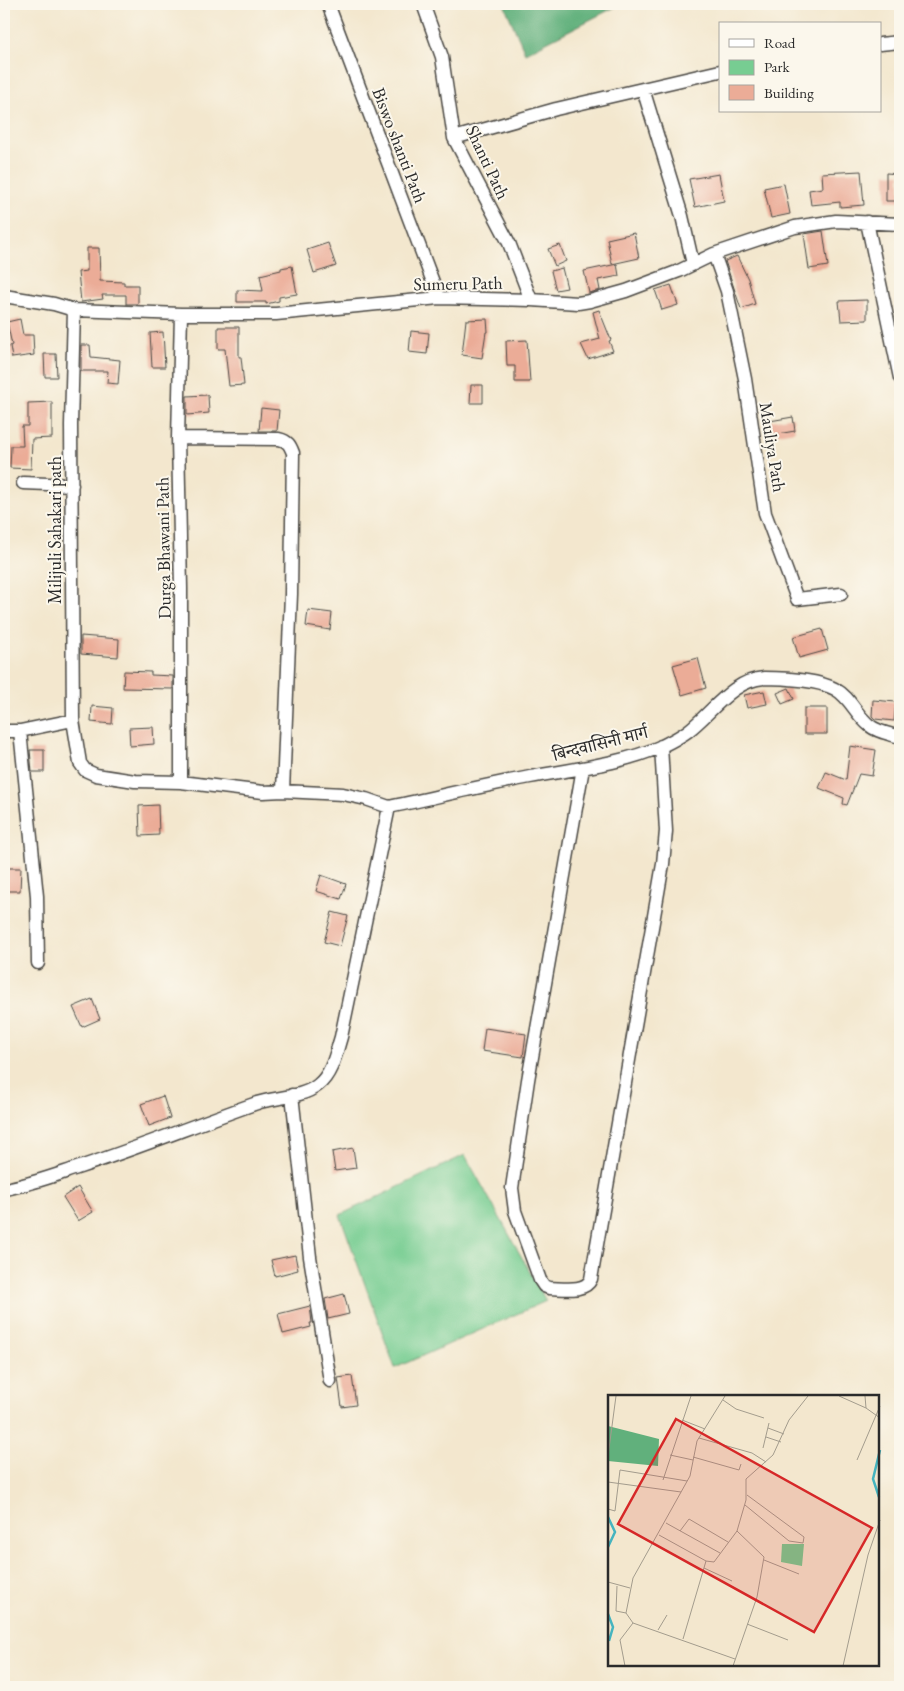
<svg xmlns="http://www.w3.org/2000/svg" width="904" height="1691" font-family="'EB Garamond','Noto Serif Devanagari',serif">
	<rect width="100%" height="100%" fill="#fbf7ec"/>
	<filter id="ink" filterUnits="userSpaceOnUse"><feTurbulence type="fractalNoise" baseFrequency=".02" numOctaves="2"/><feDisplacementMap in="SourceGraphic" scale="10" xChannelSelector="R" yChannelSelector="G"/><feConvolveMatrix kernelMatrix="1 2 1 2 8 2 1 2 1" color-interpolation-filters="sRGB"/></filter>
	<filter id="wash" filterUnits="userSpaceOnUse"><feTurbulence type="fractalNoise" baseFrequency=".0096" numOctaves="4" result="noise"/><feDisplacementMap in="SourceGraphic" scale="20" xChannelSelector="R" yChannelSelector="G"/><feGaussianBlur stdDeviation="1.12" result="paint"/><feColorMatrix in="noise" values="0 0 0 0 0 0 0 0 0 0 0 0 0 0 0 0 0 1.4 0 .05"/><feComposite in="paint" operator="in"/></filter>
	<g filter="url(#wash)">
		<rect width="100%" height="100%" fill="#f3e7ce"/>
		<path fill="#77cd92" stroke="#517c5e" d="M465,1155L546,1301L395,1368L340,1215Z"/>
		<path fill="#61b07c" stroke="#466e54" d="M504,4H621L525,53Z"/>
		<g id="blocks">
			<path fill="#ebac97" d="M861,171L864,205L840,207V202L811,205L809,190L823,188L822,173Z
				M886,173L900,174V201H886Z
				M719,174L724,201L695,207L689,179Z
				M784,184L790,214L771,218L764,188Z
				M823,231L828,266L809,269L804,234Z
				M634,233L639,258L612,264L607,239Z
				M328,243L336,266L314,273L307,250Z
				M560,245L566,261L555,266L548,249Z
				M87,248H99L100,281L124,282V285H138V304H126V295H102L103,299L81,302L78,272L87,271Z
				M737,256L748,279L755,304L741,309L725,261Z
				M617,264L619,276L598,280L600,290L589,293L584,271Z
				M292,266L297,294L279,297V301L266,304V302H237V290L263,291L260,275L281,270V268Z
				M562,268L567,288L556,290L551,271Z
				M671,285L678,305L662,310L655,290Z
				M867,300V320L841,321L839,301Z
				M599,310L611,340L609,341L613,351L588,359L581,344L600,339L593,312Z
				M20,319L23,335H33L34,355L12,358L10,346L12,345L7,322Z
				M487,319L488,332H486L482,358L462,355L466,320Z
				M218,327H239V357H241L244,385L229,386L225,349H218Z
				M411,331L429,333L427,354L409,352Z
				M163,332L165,367H152L150,333Z
				M527,340L530,382H515V366H507L506,341Z
				M81,345H90L91,357L120,360L118,384L107,383L108,371H81Z
				M44,354H56L57,377H45Z
				M471,385H483V403H470Z
				M208,395L209,413L187,415V396Z
				M52,402V438L32,439L31,469L10,468L11,446H23L22,426H28V403Z
				M261,408L279,410L277,431H259Z
				M793,417L795,431L766,436L764,422Z
				M308,610L332,613L330,630L306,626Z
				M822,629L828,650L799,658L793,637Z
				M81,636L119,639L118,657L81,654Z
				M698,658L706,688L682,695L673,665Z
				M124,671L151,672V675L173,676V689L123,688Z
				M789,688L794,699L782,704L777,693Z
				M764,691L767,704L747,708L744,695Z
				M873,700L896,702L894,721L875,719L872,716Z
				M92,706L113,708L112,724L91,722Z
				M804,708H827V734H804Z
				M153,727L154,744L130,746L129,728Z
				M850,746L876,750L872,776L859,774L847,805L843,804L844,798L819,788L826,772L846,780Z
				M30,750H44V772H32Z
				M158,805L159,835L140,836L139,806Z
				M4,868H21L20,891H4Z
				M321,875L346,884L341,899L316,891Z
				M332,912L348,916L340,946L324,942Z
				M92,999L100,1019L82,1027L73,1007Z
				M485,1028L526,1034L523,1057L482,1051Z
				M163,1096L170,1118L149,1126L141,1104Z
				M353,1148L356,1168L335,1171L332,1152Z
				M78,1187L93,1212L78,1221L63,1197Z
				M295,1255L298,1270L275,1276L271,1260Z
				M344,1294L349,1314L328,1319L325,1299Z
				M310,1306L312,1323H310L311,1327L283,1334L278,1314Z
				M352,1376L356,1405L342,1407L338,1378Z"/>
		</g>
	</g>
	<g filter="url(#ink)">
		<use href="#blocks" fill-opacity="0" stroke="#494743" stroke-width="1"/>
		<g fill="none" stroke-linecap="round" stroke-linejoin="round">
			<g stroke="#494743" stroke-width="15">
				<path id="minor" d="M328,4L439,298
					M423,4L442,57L454,138L509,243L531,300
					M880,44L900,42
					M643,89L682,216L693,264
					M454,138L556,109L720,71
					M867,222L900,378
					M714,254L727,291L745,379L765,513L797,599L841,594
					M4,296L54,304L74,310L181,314H276L439,298L531,300L578,303L590,301L626,291L679,271L714,254L795,227L836,221L900,224
					M74,310L71,425L73,720L80,763L85,770L96,775L135,781L181,782L263,792L283,791L343,794L366,799L389,807
					M181,314L178,438L181,588V782
					M178,438L279,439C288,441 290,445 293,453L291,594L283,791
					M23,483L72,485
					M4,731H20L73,720
					M20,731L37,896L38,963
					M583,768L528,1080L512,1188L515,1211L540,1280L544,1286L549,1288C562,1288 585,1293 591,1279L663,864L666,831L661,746
					M389,807C436,797 482,786 530,777C573,769 622,764 662,746C670,742 680,737 688,731C712,713 732,680 764,678C784,678 817,680 835,689C850,697 856,715 869,725C877,732 890,734 900,737
					M292,1095L310,1257L330,1381
					M4,1189C29,1185 53,1176 77,1168C138,1148 197,1124 257,1103C276,1097 302,1098 318,1085C332,1074 336,1053 341,1037L389,807"/>
			</g>
			<use href="#minor" stroke="#fff" stroke-width="12"/>
		</g>
	</g>
	<g text-anchor="middle" dominant-baseline="central" stroke-width="4" stroke-linejoin="round" paint-order="stroke">
		<g font-size="18" fill="#2b2b2b" stroke="#fbf7ec">
			<text transform="translate(400 145) rotate(69)">Biswo shanti Path</text>
			<text transform="translate(488 162) rotate(65)">Shanti Path</text>
			<text transform="translate(458 283) rotate(-1)">Sumeru Path</text>
			<text transform="translate(773 447) rotate(81)">Mauliya Path</text>
			<text transform="translate(54 530) rotate(-90)">Milijuli Sahakari path</text>
			<text transform="translate(163 548) rotate(-91)">Durga Bhawani Path</text>
			<text transform="translate(600 743) rotate(-14)">बिन्दवासिनी मार्ग</text>
		</g>
	</g>
	<g transform="translate(608 1395)">
		<rect width="271" height="271" fill="#f3e7ce"/>
		<path d="M174,149H196L194,171L173,167Z" fill="#77cd92"/>
		<path d="M0,31L51,44L50,71L0,66Z" fill="#61b07c"/>
		<path fill="none" stroke="#45b4bf" stroke-width="2.5" d="M271,102L265,84L272,55M0,122L7,137L0,152M0,219L5,232L1,246"/>
		<path fill="none" stroke="#a39c8d" stroke-width="1" d="M231,1L258,13M257,1L258,13L272,23M115,5L128,14L156,23M74,25L97,34M160,33L176,39M158,42L173,47M91,43L144,58L158,67M155,53L161,28M62,60L85,65M0,61L8,1M85,62L131,75L133,69M249,65L272,11M55,85L83,1M0,87L73,97M137,110L181,146L195,148L196,142L139,100M0,114L7,116L12,75L79,86M58,128L112,158M72,136L81,124L120,147M51,140L98,166L106,167L129,136L138,105V84L165,60L181,25L200,1M156,165L191,179M96,173L124,186M0,187L22,193M9,191L8,216L18,218M25,228L18,218L25,183L82,81L89,46L117,1M25,228L127,264M139,229L180,245M50,235L59,220M75,244L98,166M17,271L12,245L25,228M125,271L149,202L156,162L129,136M235,271L260,160L272,125"/>
		<path fill="#d62828" fill-opacity="0.15" stroke="#d62828" stroke-width="2.5" d="M68,24L264,133L206,237L10,129Z"/>
		<rect width="271" height="271" fill="none" stroke="#2b2b2b" stroke-width="2.5"/>
	</g>
	<rect width="904" height="1691" fill="none" stroke="#fbf7ec" stroke-width="20"/>
	<rect x="719" y="22" width="162" height="90" fill="#fbf7ec" stroke="#a8a59f"/>
	<rect x="729" y="39" width="25" height="8" fill="#ffffff" stroke="#a8a59f"/>
	<text x="764" y="48" font-size="15" fill="#2b2b2b">Road</text>
	<rect x="729" y="60" width="25" height="15" fill="#77cd92" stroke="#a8a59f"/>
	<text x="764" y="72" font-size="15" fill="#2b2b2b">Park</text>
	<rect x="729" y="85" width="25" height="15" fill="#ebac97" stroke="#a8a59f"/>
	<text x="764" y="98" font-size="15" fill="#2b2b2b">Building</text>
</svg>
